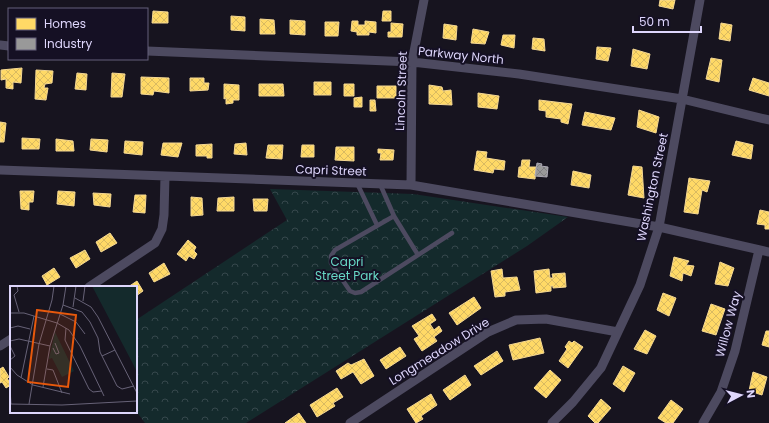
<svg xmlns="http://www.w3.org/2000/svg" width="769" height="423" font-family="Poppins,sans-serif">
	<defs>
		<pattern id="park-crowns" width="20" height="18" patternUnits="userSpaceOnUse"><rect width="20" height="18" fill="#142a2c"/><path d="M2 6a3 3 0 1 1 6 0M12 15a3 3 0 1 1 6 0" fill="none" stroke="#36484c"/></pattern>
		<pattern id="homes-cross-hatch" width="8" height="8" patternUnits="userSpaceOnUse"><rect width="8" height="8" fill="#ffd966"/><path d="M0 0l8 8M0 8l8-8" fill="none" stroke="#d9ba61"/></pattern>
		<pattern id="industry-cross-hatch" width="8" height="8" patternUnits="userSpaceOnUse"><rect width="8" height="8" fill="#999"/><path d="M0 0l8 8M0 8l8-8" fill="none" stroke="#7f7e82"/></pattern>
	</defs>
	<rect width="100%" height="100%" fill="#17141f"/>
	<path fill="url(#park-crowns)" d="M270,189L413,194L568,217L527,246L246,423H145L136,411V320L287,220Z"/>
	<path fill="url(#homes-cross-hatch)" stroke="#f5d893" d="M660,0H675L673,9L659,6Z
		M153,11L168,12V23H152Z
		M383,11H391V21H382Z
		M231,16L245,17V31L231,30Z
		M260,19L274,20L275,34H260Z
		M290,20L305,21V35L290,34Z
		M352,21H358V25H365V21L376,22V33L369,32V35H357V32L351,31Z
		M325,22H339L338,36H325Z
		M391,23L403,24L402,37H388V32H391Z
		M721,23L732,25L730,41L719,39Z
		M444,24L457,26L456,40L443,38Z
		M473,29L489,32L485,44L471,43Z
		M503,35H515L514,48L501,45Z
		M533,38L544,39L545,51L532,49Z
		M597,47L611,48L608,61L596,59Z
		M633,49L650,54L647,69L631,66Z
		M711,58L722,60L719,82L706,79Z
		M22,68L21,83L13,82V89L6,88V79L1,80V70Z
		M36,70L53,71L52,83L45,84L44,88H48L46,100L35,99Z
		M77,73L87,74L86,90L75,89Z
		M112,73L125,74L122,97H111Z
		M141,77L169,78V93L154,91L153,95L141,94Z
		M190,78H204V83H209L208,90L190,91Z
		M753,78L769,83V96L749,90Z
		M314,82H331V95H314Z
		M224,84L239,85V100H233V103L226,104V98L224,99Z
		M259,84H283L284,96H259Z
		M344,84H354V96H344Z
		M429,85L442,87L443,91L451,90L452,105L429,104Z
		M377,86H396V98H377Z
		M478,93L499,96L497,109L478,107Z
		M362,97V107H354V98Z
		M370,100H375L376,111H370Z
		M539,100L572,104L568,124L561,122V119L546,117V111L539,110Z
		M639,110L659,117L656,133L637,127Z
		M585,112L615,118L611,130L582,125Z
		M0,122L6,123L4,142H0Z
		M22,138L40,139L39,149H22Z
		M56,139L73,141L74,151H56Z
		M91,139L108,140L107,152L90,150Z
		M125,141L143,142L142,155L124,153Z
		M736,141L753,145L751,159L732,155Z
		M163,143H182L178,157L161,155Z
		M246,143L247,155L234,154L235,144Z
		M212,144V158H207V156H196V145Z
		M268,145H283L282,159L266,158Z
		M302,145H314V157H301Z
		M336,147H354V161L335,160Z
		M378,149L394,150L393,160H380L381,153H378Z
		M477,151L487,152L486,158L505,161L504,170L494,169L493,173L474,170Z
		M522,160H530L529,167H536L535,179L518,177L519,167H521Z
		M633,166L642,167L644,198L628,195Z
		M573,171L591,175L589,188L571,185Z
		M689,178L710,181L707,192L702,190L698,214L684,212Z
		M20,191H34L33,202H29V210L21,209Z
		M58,191L75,192L74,206L57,204Z
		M93,193L111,194L110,207L94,205Z
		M135,195H146L145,213L133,212Z
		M191,197L202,198L203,215L191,216Z
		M234,197V211H217L218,198Z
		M253,199H268L267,211H254Z
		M760,210L769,212V229H765V225L757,224Z
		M110,233L117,243L101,252L96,242Z
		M188,240L196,247L194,251L197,254L194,259L189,256L186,261L177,254Z
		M85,250L90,259L76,268L70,258Z
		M674,257L689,261L686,265L694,266L691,276L683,273L682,281L670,276Z
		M720,262L734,268L728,286L715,284Z
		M164,263L170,274L154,282L149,273Z
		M54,268L60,277L47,285L42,276Z
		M502,269L503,278L517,277L520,290L505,292V296L495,297L491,271Z
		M549,269L550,278H553L552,274L565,273L566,287L553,288V286H551V291L536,293L534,271Z
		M137,281L143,291L136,296V287H128Z
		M663,293L676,298L669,316L657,310Z
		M474,297L481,308L457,325L449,313Z
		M711,304L725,309L716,335L702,331Z
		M432,314L436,320L430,324L434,330L439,326L442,331L434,337L437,341L422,351L414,339L419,336L412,326Z
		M645,330L656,336L647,354L634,349Z
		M766,331H769V347L762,345Z
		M540,338L544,353L513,360L509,345Z
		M569,341L572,343L574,341L583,347L568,368L559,361L567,349L565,347Z
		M400,347L406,356L386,369L380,360Z
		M497,351L503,361L481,375L474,366Z
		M364,359L374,376L361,384L353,372L341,379L336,371L348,363L351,365Z
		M623,366L635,373L624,392L613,384Z
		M3,367L9,377L7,379L11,382V385L6,388L2,382L0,383V369Z
		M550,370L561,380L546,398L534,388Z
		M753,372L767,377L762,395L749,391Z
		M465,375L471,385L450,400L443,390Z
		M337,388L343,397L333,403L335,406L317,417L310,405Z
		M431,394L437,405L421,416L423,419L416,423L407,409Z
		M601,399L611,408L598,423H595L588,416Z
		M671,400L683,409L673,423H666L658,418Z
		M299,413L306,423H285Z"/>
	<path fill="url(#industry-cross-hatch)" stroke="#aeabb7" d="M537,163L542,164L541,166L548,167L547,177L535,176Z"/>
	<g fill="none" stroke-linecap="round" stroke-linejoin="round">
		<path stroke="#4d4a60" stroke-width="4.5" d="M357,183L377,225
			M380,184L394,216L418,255
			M394,216L335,250L331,256V263L350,291L355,293L361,292L452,233"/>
		<path stroke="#4d4a60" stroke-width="9" d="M0,45L9,46
			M147,51L412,62L519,74L682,99L769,120
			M0,170L411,185L659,227L769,252
			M411,185L412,62L424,0
			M89,287L155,243L162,229L164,215L165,176
			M0,346L11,339
			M350,423L488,332L516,320L546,319L618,332
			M552,423L573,402L601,368L640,285L659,227L700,0
			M703,423L721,392L735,351L759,250"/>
	</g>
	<g text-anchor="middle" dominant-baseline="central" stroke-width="4" stroke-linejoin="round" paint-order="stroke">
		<g font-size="12" fill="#ded6fc" stroke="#151024">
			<text transform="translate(461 55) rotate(6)">Parkway North</text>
			<text transform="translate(401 91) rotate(-88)">Lincoln Street</text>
			<text transform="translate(331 170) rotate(2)">Capri Street</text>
			<text transform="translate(652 187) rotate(-78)">Washington Street</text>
			<text transform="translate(728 324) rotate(-75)">Willow Way</text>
			<text transform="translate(439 351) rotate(-32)">Longmeadow Drive</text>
		</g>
		<g font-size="12" fill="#67d8c5" stroke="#151024">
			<text x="347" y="261">Capri<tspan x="347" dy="14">Street Park</tspan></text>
		</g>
	</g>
	<g transform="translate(10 286)">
		<rect width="127" height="127" fill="#17141f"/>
		<path d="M82,0H127V86L122,76Z" fill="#142a2c"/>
		<path d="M45,46L64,85L52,91L42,72L39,73Z" fill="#142a2c"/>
		<path fill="none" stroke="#676277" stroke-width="1" d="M7,0L8,5L4,9L9,26M65,12L81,21L88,31L127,107M73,15L75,0M53,19L72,26L80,36L88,52L90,66L107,100L112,103L124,100M63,21L66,0M0,27H14L47,37L59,44L70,60L94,110M50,28L66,36L75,48M0,42L8,40L20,43M56,42L55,54L79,103L83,106L92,105M0,55L9,53L40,60M0,60L5,70L0,74M43,62L46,68L49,67L45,57M92,70L105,64M0,81L7,89L23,99L60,108M37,83L43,84L52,107M11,92L24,30M33,101L40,60L53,19L56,0M0,103L1,118M0,118L52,119L127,115M19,118L29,58L42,14L44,0"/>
		<path fill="#e8590c" fill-opacity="0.15" stroke="#e8590c" stroke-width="2" d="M27,24L66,29L58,101L18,96Z"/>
		<rect width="127" height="127" fill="none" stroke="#ded6fc" stroke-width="2"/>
	</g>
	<rect x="8" y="8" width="140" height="52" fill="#151024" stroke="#655f7a"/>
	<rect x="16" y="18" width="20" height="12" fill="#ffd966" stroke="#655f7a"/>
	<text x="44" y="28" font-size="12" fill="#ded6fc">Homes</text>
	<rect x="16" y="38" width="20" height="12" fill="#999999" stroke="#655f7a"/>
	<text x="44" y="48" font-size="12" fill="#ded6fc">Industry</text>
	<g transform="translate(741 395) rotate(83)" stroke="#151024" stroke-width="3" paint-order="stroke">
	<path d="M0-3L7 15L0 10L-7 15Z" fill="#ded6fc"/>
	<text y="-6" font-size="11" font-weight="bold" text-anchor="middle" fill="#ded6fc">N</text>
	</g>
	<path d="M633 26v6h68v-6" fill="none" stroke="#ded6fc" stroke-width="2"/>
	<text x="639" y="26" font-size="12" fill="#ded6fc" stroke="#151024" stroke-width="3" paint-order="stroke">50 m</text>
</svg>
